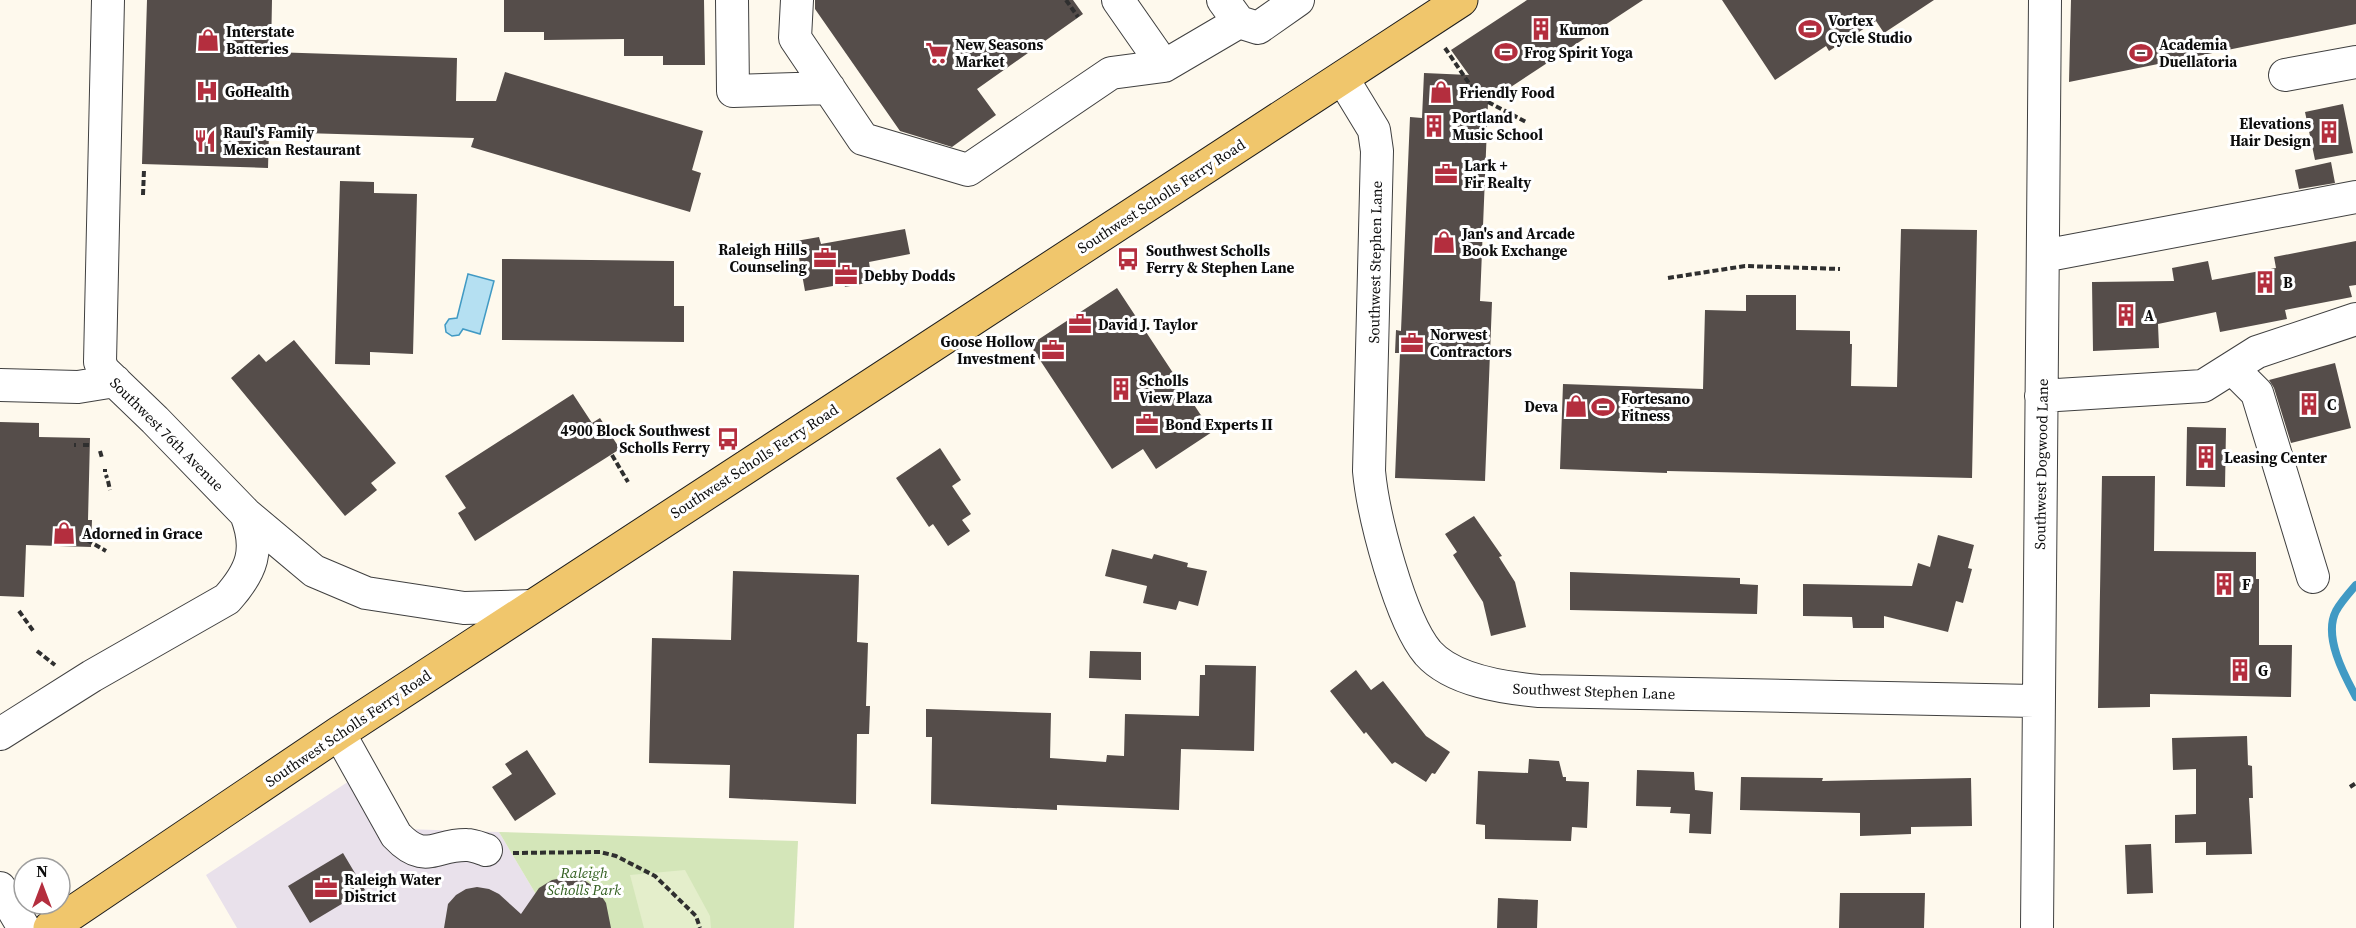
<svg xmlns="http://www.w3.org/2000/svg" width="2356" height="928" font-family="'Source Serif 4',serif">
	<rect width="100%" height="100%" fill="#fef9ed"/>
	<path fill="#e9e1eb" d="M369,768L405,829L499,832L556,928H237L206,875Z"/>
	<path fill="#d4e6b9" d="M499,832L798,841L794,928H556Z"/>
	<path fill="#e4eecb" d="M685,870L710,916L711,928H644L630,875Z"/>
	<path fill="#b5e0f2" stroke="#419ac4" stroke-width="1.5" d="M468,274L494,281L480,334L463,329L459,335L452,336L446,332L445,325L449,319L457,318Z"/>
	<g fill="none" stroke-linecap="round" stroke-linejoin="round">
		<path stroke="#419ac4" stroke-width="8" d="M2356,585C2349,593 2341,602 2336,611C2323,636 2344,675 2356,697"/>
	</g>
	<path fill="#554d4a" d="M147,0H272L271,52L457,58L456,101H496L505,72L703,131L692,170L701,173L690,212L471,147L474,138L269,132L268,168L142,164Z
		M504,0H704L705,65H663V56H624V39L544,40V32H504Z
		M815,0H1073L1083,14L977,89L996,115L952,147L900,131L815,9Z
		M1527,0H1643L1488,102L1480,301L1492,302L1485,481L1395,478L1400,353H1395L1396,330L1401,331L1410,117L1422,118L1424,73L1469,75L1451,50Z
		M1722,0H1934L1884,33L1876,21L1829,51L1826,46L1775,80Z
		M2071,0H2356V24L2069,82Z
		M2343,104L2353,153L2315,160L2305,112Z
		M2331,162L2335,183L2299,189L2295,170Z
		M340,181L374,182V193L417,194L413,354L370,352V365L335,364Z
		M905,229L910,254L869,262L872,282L845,287L844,284L805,291L796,241L819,237L821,244Z
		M1901,229L1977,230L1972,478L1667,471V473L1560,469L1563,384L1703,389L1705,310L1746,311V295H1796V330L1850,331V344H1852L1851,386L1897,387Z
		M2356,241V285L2349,286L2352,297L2285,310L2287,319L2220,332L2216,312L2158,324L2159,348L2093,351L2092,282L2174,281L2172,268L2208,261L2212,280L2276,268L2274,257Z
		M502,259L674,261V306H684V342L502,340Z
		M1117,288L1212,432L1156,469L1143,449L1112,469L1030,345Z
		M294,340L396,463L371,483L377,490L345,516L231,378L259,354L266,362Z
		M2335,363L2351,428L2291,443L2274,388L2269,380Z
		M573,394L592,423L600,418L620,449L475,541L458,513L466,508L445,476Z
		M0,422L39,423V437L90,438L88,520H92L91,547L26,545L24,597L0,596Z
		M2187,427L2226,428L2225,487L2186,486Z
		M940,448L961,480L952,486L971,514L962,520L970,531L948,546L933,524L929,527L896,478Z
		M2102,476H2155L2154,551L2256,552V579H2259V645H2292L2291,697L2150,694V707L2098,708Z
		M1474,516L1502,556L1499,557L1515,582L1526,627L1491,636L1483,602L1453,555L1457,552L1445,534Z
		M1938,535L1974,545L1968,568L1972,569L1963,603L1956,601L1948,632L1884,616V628H1853L1852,617L1803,616V584L1912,586L1918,563L1930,567Z
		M1112,549L1152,559L1154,554L1188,563L1187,567L1207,571L1198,606L1179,601L1176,610L1143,603L1147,586L1105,576Z
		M733,571L859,575L857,642L868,643L866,706H870L869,734H857L856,804L729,798L730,765L649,763L652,638L731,640Z
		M1570,572L1740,578V584L1758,585L1757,614L1570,610Z
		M1090,651L1141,652V680L1089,678Z
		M1205,665L1256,666L1254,751L1181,749L1179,810L1057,805V810L931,804L932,737H926V709L1051,713L1050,758L1106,762L1107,755L1124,756L1125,714L1199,716L1200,675H1205Z
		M1356,670L1371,690L1383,681L1426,736L1450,752L1435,774L1432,773L1426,782L1395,762L1392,764L1366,732L1364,734L1330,691Z
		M2247,736L2248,765L2252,766L2253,798H2249L2252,854L2206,855V842L2175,843V815L2196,814V769L2173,770L2172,738Z
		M527,750L556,794L515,821L492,787L512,774L505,764Z
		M1529,759L1559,761L1563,777H1566V781L1589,782L1587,828L1572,827L1571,841L1485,839V825L1476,824L1478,771L1528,773Z
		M1637,770L1694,772L1695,790L1713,792L1711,834L1689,833L1690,814L1670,813L1671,807L1636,806Z
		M1741,777L1823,778L1822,781L1971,778L1972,826L1911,827V834L1860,836V813L1740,810Z
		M2151,844L2153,893L2127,894L2125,845Z
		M343,853L365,890L310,923L288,886Z
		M568,877L584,880L597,889L606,903L611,928H444L448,904L456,895L466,889L477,887L489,889L499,894L521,914L539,888L552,880Z
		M1840,893H1925L1924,928H1839Z
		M1498,898L1538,900L1537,928H1497Z"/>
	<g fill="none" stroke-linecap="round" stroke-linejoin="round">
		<g stroke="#404040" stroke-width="34">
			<path id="minor" d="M108,0L101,316L100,362L103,370L155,420L246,514L314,571L366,593L464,608L533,606
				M732,0L733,91L829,88
				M797,0L795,38L863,139L968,170L1111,73L1164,66L1239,22
				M1118,0L1164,66
				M1223,0L1239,22L1258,28L1298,0
				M2285,75L2356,62
				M1343,79L1374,130L1377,151L1369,471C1373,515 1400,620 1428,653C1453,681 1505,688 1539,691L2039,701
				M2043,256L2356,197
				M2232,368L2257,393L2313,577
				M0,385L78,387L115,381
				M2041,396L2203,386L2257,352L2356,319
				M339,733L396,835C425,866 435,844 467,845C473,845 480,848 486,850
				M0,734L92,676L227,599C252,571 260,550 246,514
				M0,888L24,928
				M2037,928L2045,0"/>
		</g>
		<g stroke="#1e1e1e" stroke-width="35">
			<path id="major" d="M50,928L339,733L1461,0"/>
		</g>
		<path stroke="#2f2f2f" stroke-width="4" stroke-dasharray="6 3" stroke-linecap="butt" d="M1066,0L1078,17
			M1445,48L1477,95
			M1488,102L1526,122
			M143,195L144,170
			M1668,278L1745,266L1840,269
			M74,445H76
			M83,445H90
			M100,451L102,458
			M612,455L628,482
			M105,469V472
			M106,475L107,478
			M108,481L110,490
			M87,540L106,551
			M19,611L34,632
			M37,651L55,665
			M2350,787L2356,783
			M513,853L600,852L616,856L655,876L696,916L700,928"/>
		<use href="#minor" stroke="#fff" stroke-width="32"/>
		<use href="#major" stroke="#f0c66c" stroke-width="33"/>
	</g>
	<defs>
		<g id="building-bare" transform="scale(1.8)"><path d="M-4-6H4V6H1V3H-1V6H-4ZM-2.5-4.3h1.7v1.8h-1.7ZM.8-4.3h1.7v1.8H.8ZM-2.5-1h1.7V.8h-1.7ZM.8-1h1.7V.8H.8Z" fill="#b42e3e" stroke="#fff" stroke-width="2.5" paint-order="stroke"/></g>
		<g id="stadium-bare" transform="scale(1.8)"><path d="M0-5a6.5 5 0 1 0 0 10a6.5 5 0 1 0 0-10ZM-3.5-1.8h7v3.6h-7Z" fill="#b42e3e" stroke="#fff" stroke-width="2.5" paint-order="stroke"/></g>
		<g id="shop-bare" transform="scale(1.8)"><path d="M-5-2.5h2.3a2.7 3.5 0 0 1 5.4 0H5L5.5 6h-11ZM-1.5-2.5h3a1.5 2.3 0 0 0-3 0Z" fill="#b42e3e" stroke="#fff" stroke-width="2.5" paint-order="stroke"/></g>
		<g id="supermarket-bare" transform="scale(1.8)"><path d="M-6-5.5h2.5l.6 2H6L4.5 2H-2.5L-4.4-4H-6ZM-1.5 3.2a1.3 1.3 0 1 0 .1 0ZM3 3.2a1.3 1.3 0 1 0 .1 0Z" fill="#b42e3e" stroke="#fff" stroke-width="2.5" paint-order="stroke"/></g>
		<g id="hospital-bare" transform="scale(1.8)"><path d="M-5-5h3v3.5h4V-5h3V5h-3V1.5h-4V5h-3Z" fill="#b42e3e" stroke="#fff" stroke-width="2.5" paint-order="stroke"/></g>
		<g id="restaurant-bare" transform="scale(1.8)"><path d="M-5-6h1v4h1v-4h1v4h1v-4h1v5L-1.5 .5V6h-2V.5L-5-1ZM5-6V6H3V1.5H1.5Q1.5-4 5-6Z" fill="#b42e3e" stroke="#fff" stroke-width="2.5" paint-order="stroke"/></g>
		<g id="office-bare" transform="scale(1.8)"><path d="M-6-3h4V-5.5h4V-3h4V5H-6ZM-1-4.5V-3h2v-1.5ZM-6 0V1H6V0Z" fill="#b42e3e" stroke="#fff" stroke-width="2.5" paint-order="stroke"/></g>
		<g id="bus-bare" transform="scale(1.8)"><path d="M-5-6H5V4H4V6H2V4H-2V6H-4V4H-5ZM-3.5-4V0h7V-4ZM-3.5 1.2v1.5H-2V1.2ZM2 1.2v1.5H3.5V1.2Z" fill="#b42e3e" stroke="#fff" stroke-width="2.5" paint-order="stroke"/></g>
	</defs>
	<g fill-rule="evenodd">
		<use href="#building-bare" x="1541" y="29"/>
		<use href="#stadium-bare" x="1810" y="29"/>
		<use href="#shop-bare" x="208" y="40"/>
		<use href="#stadium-bare" x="1506" y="52"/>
		<use href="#supermarket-bare" x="937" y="53"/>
		<use href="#stadium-bare" x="2141" y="53"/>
		<use href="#hospital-bare" x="207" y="91"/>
		<use href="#shop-bare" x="1441" y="92"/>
		<use href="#building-bare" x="1434" y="126"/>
		<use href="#building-bare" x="2329" y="132"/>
		<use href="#restaurant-bare" x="205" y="141"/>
		<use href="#office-bare" x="1446" y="174"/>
		<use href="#shop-bare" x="1444" y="242"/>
		<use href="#office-bare" x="825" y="258"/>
		<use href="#bus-bare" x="1128" y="259"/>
		<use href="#office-bare" x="846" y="275"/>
		<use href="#building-bare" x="2265" y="282"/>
		<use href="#building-bare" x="2126" y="315"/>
		<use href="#office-bare" x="1080" y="324"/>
		<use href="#office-bare" x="1412" y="343"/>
		<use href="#office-bare" x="1053" y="350"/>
		<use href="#building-bare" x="1121" y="389"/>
		<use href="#building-bare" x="2309" y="404"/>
		<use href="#shop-bare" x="1576" y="406"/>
		<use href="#stadium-bare" x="1603" y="407"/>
		<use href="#office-bare" x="1147" y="424"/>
		<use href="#bus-bare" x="728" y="439"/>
		<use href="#building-bare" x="2206" y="457"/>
		<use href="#shop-bare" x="64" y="533"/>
		<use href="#building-bare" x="2224" y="584"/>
		<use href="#building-bare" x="2240" y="670"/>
		<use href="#office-bare" x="326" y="888"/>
	</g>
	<g text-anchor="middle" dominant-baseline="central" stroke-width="6" stroke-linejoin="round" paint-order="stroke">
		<g font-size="15" font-weight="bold" fill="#0d0d0d" stroke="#fff" text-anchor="start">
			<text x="1828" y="20">Vortex<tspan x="1828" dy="17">Cycle Studio</tspan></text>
			<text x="1559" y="29">Kumon</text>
			<text x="226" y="31">Interstate<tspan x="226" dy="17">Batteries</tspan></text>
			<text x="955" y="44">New Seasons<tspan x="955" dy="17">Market</tspan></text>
			<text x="2159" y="44">Academia<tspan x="2159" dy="17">Duellatoria</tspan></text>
			<text x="1524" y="52">Frog Spirit Yoga</text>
			<text x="225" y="91">GoHealth</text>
			<text x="1459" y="92">Friendly Food</text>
			<text x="1452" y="117">Portland<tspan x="1452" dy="17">Music School</tspan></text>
			<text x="2311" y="123" text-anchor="end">Elevations<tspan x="2311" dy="17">Hair Design</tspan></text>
			<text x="223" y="132">Raul's Family<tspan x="223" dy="17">Mexican Restaurant</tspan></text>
			<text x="1464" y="165">Lark +<tspan x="1464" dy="17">Fir Realty</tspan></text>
			<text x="1462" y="233">Jan's and Arcade<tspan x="1462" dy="17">Book Exchange</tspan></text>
			<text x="807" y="249" text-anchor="end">Raleigh Hills<tspan x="807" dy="17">Counseling</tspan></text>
			<text x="1146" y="250">Southwest Scholls<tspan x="1146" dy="17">Ferry &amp; Stephen Lane</tspan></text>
			<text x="864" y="275">Debby Dodds</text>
			<text x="2283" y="282">B</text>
			<text x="2144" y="315">A</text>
			<text x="1098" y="324">David J. Taylor</text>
			<text x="1430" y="334">Norwest<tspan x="1430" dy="17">Contractors</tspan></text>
			<text x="1035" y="341" text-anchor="end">Goose Hollow<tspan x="1035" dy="17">Investment</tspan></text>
			<text x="1139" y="380">Scholls<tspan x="1139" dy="17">View Plaza</tspan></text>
			<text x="1621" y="398">Fortesano<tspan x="1621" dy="17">Fitness</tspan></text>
			<text x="2327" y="404">C</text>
			<text x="1558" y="406" text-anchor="end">Deva</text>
			<text x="1165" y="424">Bond Experts II</text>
			<text x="710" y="430" text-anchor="end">4900 Block Southwest<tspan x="710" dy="17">Scholls Ferry</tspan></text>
			<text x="2224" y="457">Leasing Center</text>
			<text x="82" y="533">Adorned in Grace</text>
			<text x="2242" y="584">F</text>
			<text x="2258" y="670">G</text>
			<text x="344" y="879">Raleigh Water<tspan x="344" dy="17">District</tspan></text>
		</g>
		<g font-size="15" fill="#0d0d0d" stroke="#fff">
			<text transform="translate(1161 196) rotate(-33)">Southwest Scholls Ferry Road</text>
			<text transform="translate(1375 262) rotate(-89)">Southwest Stephen Lane</text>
			<text transform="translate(167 434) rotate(45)">Southwest 76th Avenue</text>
			<text transform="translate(754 461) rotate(-33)">Southwest Scholls Ferry Road</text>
			<text transform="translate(2041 464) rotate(-89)">Southwest Dogwood Lane</text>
			<text transform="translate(1594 691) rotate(2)">Southwest Stephen Lane</text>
			<text transform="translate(348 728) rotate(-34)">Southwest Scholls Ferry Road</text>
		</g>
		<g font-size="15" font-style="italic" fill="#336021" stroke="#fff">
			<text x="584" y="872">Raleigh<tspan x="584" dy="17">Scholls Park</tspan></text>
		</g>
	</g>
	<g transform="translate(42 886)"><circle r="28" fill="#ffffff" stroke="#9e9e9e" stroke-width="1.5"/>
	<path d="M0-4.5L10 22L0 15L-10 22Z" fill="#b42e3e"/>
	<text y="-9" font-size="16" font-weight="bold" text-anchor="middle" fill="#0d0d0d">N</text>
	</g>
</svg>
